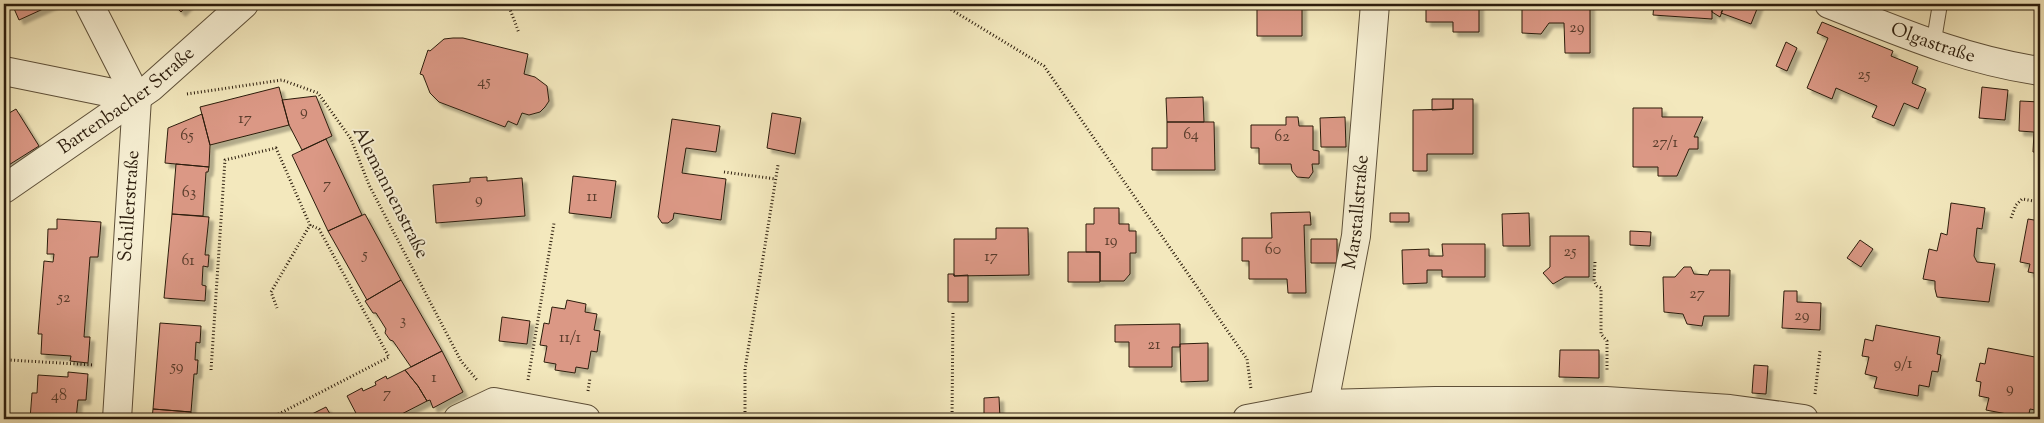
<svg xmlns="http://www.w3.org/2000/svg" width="2044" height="423" font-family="'Sorts Mill Goudy',serif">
	<defs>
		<filter id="shadow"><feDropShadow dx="4.5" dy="4.5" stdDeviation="1" flood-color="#0004"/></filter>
	</defs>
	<rect width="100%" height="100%" fill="#f3e8bd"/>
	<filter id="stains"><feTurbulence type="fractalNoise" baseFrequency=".004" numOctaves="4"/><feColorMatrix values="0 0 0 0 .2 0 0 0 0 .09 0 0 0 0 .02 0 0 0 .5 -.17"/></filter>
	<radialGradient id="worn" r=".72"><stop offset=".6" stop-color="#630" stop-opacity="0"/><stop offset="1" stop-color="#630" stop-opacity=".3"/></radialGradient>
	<path fill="#db9885" stroke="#2c1d0d" filter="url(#shadow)" d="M12,4H54L19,20Z
		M173,4H189L181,12Z
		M1257,4H1302V36H1257Z
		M1426,4H1479V32H1453V22H1426Z
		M1522,4H1590V53H1565L1564,23H1549L1541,34L1522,33Z
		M1654,4H1712V19L1653,15Z
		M1712,4H1725L1720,17L1712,12Z
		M1725,4H1759L1751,24L1721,13Z
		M1822,22L1893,51L1891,56L1918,67L1912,83L1926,89L1918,109L1904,103L1894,126L1872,117L1877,106L1836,88L1832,99L1807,88L1828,38L1817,33Z
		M453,38H463L528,54L524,74L535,77L547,86L549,101L545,107L540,112L529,115L522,113L517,125L508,121L505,127L439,102L430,93L423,75L420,74L428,50L430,51L444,39Z
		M1786,42L1797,48L1787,71L1776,66Z
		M279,87L289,125L210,145L200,107Z
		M1982,87L2008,90L2005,120L1979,118Z
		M316,96L332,136L302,150L289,125L282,100Z
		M1203,97L1204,122H1167L1166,98Z
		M1432,99H1453V109L1432,110Z
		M1453,99H1473V154H1427V171H1413V110L1453,109Z
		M2020,101L2040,102V152H2033L2034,132L2019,131Z
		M1633,108H1662V117H1703L1694,137H1698V149H1689L1677,176H1658V167H1633Z
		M16,109L39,146L4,168V116Z
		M772,113L801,118L795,154L767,148Z
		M202,114L210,145L209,167L165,163L168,128Z
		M1286,117H1298L1299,126H1313V150L1319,151V164H1312L1313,172L1309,178L1297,177L1292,171L1291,164H1259V148H1251V125H1286Z
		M1345,117L1346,147H1321L1320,118Z
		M672,119L720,126L716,152L686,148L682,173L726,179L721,220L674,213L673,219L668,223H662L658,217Z
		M1167,122H1214L1215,170H1152V148H1167Z
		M326,139L362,215L328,231L292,155Z
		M176,164L209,167L208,172H206L203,216L172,214Z
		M573,176L616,181L611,218L569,213Z
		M487,177V181L522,178L525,216L436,223L433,185L470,182V178Z
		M1951,203L1985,208L1982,229L1977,228L1974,256L1977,262L1995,264L1989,302L1937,297L1935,289V281L1923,279L1929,249L1937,251L1941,233L1947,235Z
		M1094,208H1119V224H1129V231H1136V253H1130V274L1124,281H1100V252H1086V224H1094Z
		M1310,212L1311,225H1304L1306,293H1288L1287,279H1249V261H1242V238H1272L1271,213Z
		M1390,213H1409V222H1390Z
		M1529,213L1530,246H1503L1502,214Z
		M172,214L209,217L205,255H209L208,267L203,266L202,285L206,286L205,301L164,298Z
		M365,214L401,280L367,300L328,231Z
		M57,219L101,222L98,257H90L84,337H90L88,363L70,361L71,356L41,354L42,334H38L44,261L53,262L54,254H47L48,229H57Z
		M2028,219L2040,221V297L2035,296L2039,274L2028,272L2030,264L2020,262Z
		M996,228H1028L1029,275L954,276V239H996Z
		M1630,231L1651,232L1650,246L1630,245Z
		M1550,236H1589V277H1565L1553,284L1543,273L1550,267Z
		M1311,239H1337V263H1311Z
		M1860,240L1873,249L1861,267L1847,258Z
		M1442,244H1485V277H1442V270H1427V283L1403,284L1402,250L1429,249V256H1443Z
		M1068,252H1100V282H1068Z
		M1684,267H1691L1694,274L1708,275L1710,270H1730L1729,316H1704L1702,326L1687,324L1683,314L1664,312L1663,277H1675Z
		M948,274H954V276L968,275V302H948Z
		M401,280L442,351L411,367L393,341L390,340L385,333L386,329L376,313H373L365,301Z
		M1784,291H1797V302L1821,303L1820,330L1782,328Z
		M567,300L586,304L585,312L597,314L594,330L600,331L597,352L591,351L588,369L576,367L575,373L555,370L556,364L544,362L547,346L540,345L544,323L549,324L552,307L565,309Z
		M502,317L530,321L527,344L499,341Z
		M160,323L201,326L200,343L196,342L195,360H198L197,374H194L191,412L153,409Z
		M1180,324V347H1172V367H1129V342H1115V325Z
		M1876,325L1940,337L1937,354L1941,355L1938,372L1932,371L1929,387L1919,385L1918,396L1874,388L1877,377L1865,374L1869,357L1862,356L1865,339L1873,341Z
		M1208,343V381L1181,382L1180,344Z
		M1988,348L2040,358V411L2030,409L2028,418L1986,410L1989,398L1979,396L1981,382L1976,381L1980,363L1985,364Z
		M1560,350H1599V378L1559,377Z
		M442,351L463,392L433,408L430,400L427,401L418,386L405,370Z
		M1754,365L1768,366L1766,394L1752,393Z
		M405,370L418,386L427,401L392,419H359L347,396L362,388L363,391L376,385L375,382L386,376L387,379Z
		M68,372L88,374L86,400H78L76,419H30L32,393H37L38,375L68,377Z
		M999,397L1000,419H984V398Z
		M326,407L333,419H310L312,418L310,415Z
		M153,409L191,412L192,419H152Z"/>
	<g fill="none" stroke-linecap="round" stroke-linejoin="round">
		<g stroke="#5e5039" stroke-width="16">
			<path id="lane" d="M1933,46L1940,4"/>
		</g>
		<g stroke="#5e5039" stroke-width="30">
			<g id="street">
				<path d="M89,4L137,98L117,419"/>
				<path id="s1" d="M1829,4C1900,32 1964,60 2040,71"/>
				<path d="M4,71L137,98"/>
				<path id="s2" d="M4,189L150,88L244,4"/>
				<path d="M458,419L494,402L586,419"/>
				<path d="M1247,419L1325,404L1435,401H1606L1730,409L1804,419"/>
				<path id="s3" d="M1321,419L1356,236L1375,4"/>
			</g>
		</g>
		<path stroke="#2c1d0d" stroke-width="3" stroke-dasharray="1 2.5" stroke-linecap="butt" d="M508,4L519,33
			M942,4L1044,66L1247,359L1251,389
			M187,94L282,80L318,93L351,139L369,185L461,361L477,380
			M724,172L776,179
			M2011,218L2016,205L2022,199L2040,202
			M1595,262L1594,281L1597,286L1601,288V334L1607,341V372
			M4,362L9,360L94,365
			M211,370L225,160L276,148L310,225L271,292L277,308
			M528,380L554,223
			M588,391L590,378
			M1815,394L1820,351
			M269,419L389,357L319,229L310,225
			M745,419V369L778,165
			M952,419L953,311"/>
		<use href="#lane" stroke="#f7f0d4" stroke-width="14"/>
		<use href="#street" stroke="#f7f0d4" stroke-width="28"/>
	</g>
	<g text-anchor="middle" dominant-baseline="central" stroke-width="4" stroke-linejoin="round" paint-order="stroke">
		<g font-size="16" fill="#583c2b">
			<text x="1577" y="28">29</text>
			<text x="1864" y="75">25</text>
			<text x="484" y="82">45</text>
			<text x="304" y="112">9</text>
			<text x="245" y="119">17</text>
			<text x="1191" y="135">64</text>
			<text x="187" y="136">65</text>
			<text x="1282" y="137">62</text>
			<text x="1665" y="143">27/1</text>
			<text x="327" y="185">7</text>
			<text x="189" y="193">63</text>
			<text x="592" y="197">11</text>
			<text x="479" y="200">9</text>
			<text x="1111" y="241">19</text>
			<text x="1273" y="250">60</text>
			<text x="1570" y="252">25</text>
			<text x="365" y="255">5</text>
			<text x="991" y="257">17</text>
			<text x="188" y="261">61</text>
			<text x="1697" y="294">27</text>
			<text x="64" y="298">52</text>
			<text x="1802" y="316">29</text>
			<text x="403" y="321">3</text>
			<text x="570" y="338">11/1</text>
			<text x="1154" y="345">21</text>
			<text x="1903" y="364">9/1</text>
			<text x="177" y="367">59</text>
			<text x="434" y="378">1</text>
			<text x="2010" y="389">9</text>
			<text x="387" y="394">7</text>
			<text x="59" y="396">48</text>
		</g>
		<g font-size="19" fill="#2c1d0d" stroke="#f7f0d4">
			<text stroke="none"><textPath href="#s1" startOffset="111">Olgastraße</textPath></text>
			<text stroke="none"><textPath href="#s2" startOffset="151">Bartenbacher Straße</textPath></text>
			<text transform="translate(390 193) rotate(63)">Alemannenstraße</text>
			<text transform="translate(130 206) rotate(-86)">Schillerstraße</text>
			<text stroke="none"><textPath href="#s3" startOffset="210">Marstallstraße</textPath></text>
		</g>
	</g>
	<rect width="2044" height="423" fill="none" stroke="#f3e8bd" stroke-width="20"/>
	<rect x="5" y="5" width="2034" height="413" fill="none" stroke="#2c1d0d" stroke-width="2.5"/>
	<rect x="10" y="10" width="2024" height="403" fill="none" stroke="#2c1d0d"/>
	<rect width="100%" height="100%" filter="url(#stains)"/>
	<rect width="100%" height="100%" fill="url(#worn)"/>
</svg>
